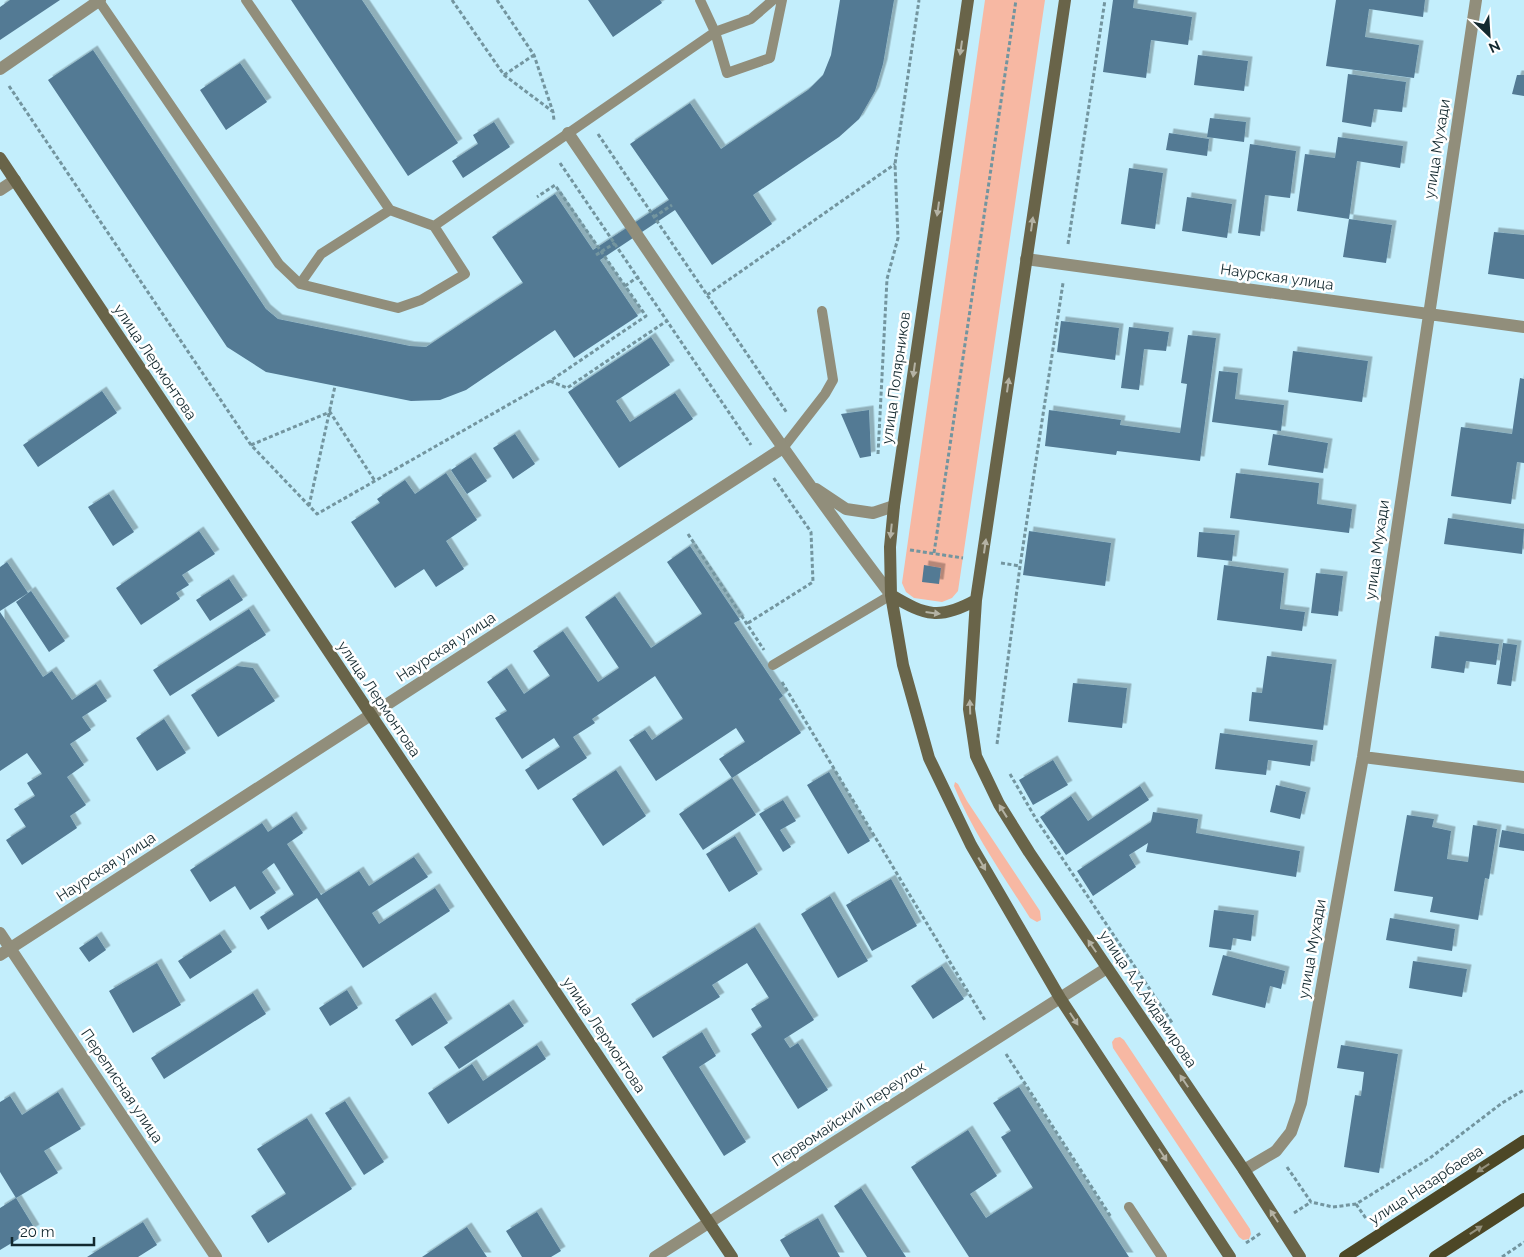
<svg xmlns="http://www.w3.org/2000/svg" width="1524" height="1257" font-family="Raleway,sans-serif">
	<defs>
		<filter id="shadow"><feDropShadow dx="4.5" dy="-4.5" stdDeviation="0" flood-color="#0004"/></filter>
	</defs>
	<rect width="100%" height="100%" fill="#c3eefc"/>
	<path fill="#f7b8a3" d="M985,0H1045L958,591L952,598L942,602L914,598L906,592L902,583Z
		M955,782L958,784L967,801L1040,911L1041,920L1037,922L1030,918C1003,875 973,833 954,786Z
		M1120,1037L1124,1040L1250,1229L1251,1234L1249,1239L1243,1240L1239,1237L1113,1048L1112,1042L1115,1038Z"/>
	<path fill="#537a94" filter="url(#shadow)" d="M10,0H60L0,40V7Z
		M291,0H362L458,143L408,176Z
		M588,0H660L662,3L613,37Z
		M840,0H894L883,64L875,91L859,119L839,137L753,195L772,224L712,265L675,210L600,260L638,316L574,358L555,330L466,390L440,400L411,401L266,372L227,347L48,80L93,50L266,309L278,319L410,346L426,347L523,283L492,237L555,194L593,250L669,200L630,144L690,103L721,149L808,90L823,75L831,55Z
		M1113,0H1134L1133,8L1192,17L1188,45L1151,40L1146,78L1103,72Z
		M1336,0H1425L1423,17L1369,9L1365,37L1419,45L1414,78L1326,66Z
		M1198,55L1248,61L1244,91L1194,85Z
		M240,63L267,102L226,130L200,90Z
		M1348,74L1406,82L1402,112L1374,109L1371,127L1342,122Z
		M1517,75H1524V96L1512,94Z
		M1210,118L1246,122L1244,142L1207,137Z
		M494,122L510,147L463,178L452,161L478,144L473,135Z
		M1169,133L1209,139L1207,156L1166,150Z
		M1338,137L1403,146L1400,168L1357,161L1349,219L1297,211L1305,154L1335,158Z
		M1250,144L1296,151L1290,198L1265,195L1260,236L1238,233Z
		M1129,168L1163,173L1155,229L1121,224Z
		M1187,197L1232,204L1227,238L1182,231Z
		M1349,219L1392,225L1386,263L1343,257Z
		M1494,232L1524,235V279L1488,274Z
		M1061,321L1119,328L1115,360L1057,352Z
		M1129,327L1169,332L1166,351L1144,349L1139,390L1121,388Z
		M1188,335L1216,338L1200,461L1117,451L1116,455L1045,446L1049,410L1121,420L1120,425L1180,433L1187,384L1181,383Z
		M651,337L670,365L616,401L630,422L675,393L693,419L619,468L568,392Z
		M1293,351L1368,361L1362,402L1288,392Z
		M1219,371L1238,373L1235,399L1284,405L1281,431L1212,422Z
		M1520,378L1524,379V463L1517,462L1511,504L1451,496L1461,427L1512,434Z
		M102,391L117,413L38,467L23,445Z
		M869,410L871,456L860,458L841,414Z
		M515,434L535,464L513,479L493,448Z
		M1273,434L1328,443L1323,473L1268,465Z
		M471,457L487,481L467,494L451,470Z
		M446,473L477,520L446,541L464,569L436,587L424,569L395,588L351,522L380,503L377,499L405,480L415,494Z
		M1236,473L1319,483L1317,504L1352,509L1349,533L1230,518Z
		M109,494L134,532L113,546L88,507Z
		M1448,518L1524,529L1522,554L1444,544Z
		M199,531L215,554L182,575L189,585L176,593L180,599L141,625L116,588Z
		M1029,531L1111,543L1105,586L1023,575Z
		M1199,532L1235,535L1232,561L1197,557Z
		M690,546L740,620L734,623L783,696L779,699L801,733L732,778L719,759L745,742L736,728L656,781L629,740L645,730L652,740L683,719L655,676L592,719L595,723L573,737L587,758L538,790L525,770L560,747L554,738L522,759L495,718L507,711L487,682L507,668L524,694L550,676L533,651L563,631L598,682L619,668L585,617L615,596L651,648L702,614L667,562Z
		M7,562L28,593L0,611V567Z
		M924,565L941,568L939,584L922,582Z
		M1224,565L1284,573L1280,609L1305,612L1302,631L1217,620Z
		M1316,573L1343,576L1338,616L1311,613Z
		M229,579L243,600L210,621L196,600Z
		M31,591L65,641L49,652L16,602Z
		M249,609L266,635L170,696L153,670Z
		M0,612L43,677L52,671L72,700L96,684L107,701L82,717L91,730L70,744L84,765L67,777L86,805L70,816L77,828L22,865L6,840L26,827L14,809L35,796L27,783L42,774L27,753L0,771Z
		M1435,636L1499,644L1496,665L1466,661L1464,673L1431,668Z
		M1503,643L1517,645L1511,686L1497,684Z
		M1267,656L1332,664L1323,730L1249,721L1252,692L1262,693Z
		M237,666L253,668L275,701L218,737L191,695Z
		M1073,683L1127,688L1122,728L1068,722Z
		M164,719L186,753L157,771L136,738Z
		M1220,733L1313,745L1310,766L1268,760L1266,775L1215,769Z
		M1053,760L1068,785L1033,805L1019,780Z
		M616,770L646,816L603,846L572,799Z
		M829,772L870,841L848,854L807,785Z
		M732,778L756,815L703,850L679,814Z
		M1276,785L1306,792L1300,819L1270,812Z
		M1140,786L1149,800L1066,855L1040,817L1071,796L1088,821Z
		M783,800L796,821L780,830L791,847L783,852L759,814Z
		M1153,812L1198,819L1196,833L1300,851L1296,877L1146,852L1148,843L1129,855L1136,867L1093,896L1077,871L1151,822Z
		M1407,815L1434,819L1432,827L1451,831L1447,859L1468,862L1473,825L1497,829L1489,879L1485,878L1478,920L1430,912L1433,897L1394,891Z
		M292,816L303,833L287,844L321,895L359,871L369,886L414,857L428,877L372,913L379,924L435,888L450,911L363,968L317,898L268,930L260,917L294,895L274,863L262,872L276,893L250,910L235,886L210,902L190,870L262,823L268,832Z
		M1502,830L1524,834V851L1499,847Z
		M735,836L758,874L729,892L706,854Z
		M891,879L917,926L872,951L846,905Z
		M830,896L868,961L838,978L801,914Z
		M1214,910L1254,915L1251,941L1233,938L1231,950L1209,947Z
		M1390,918L1455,929L1452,951L1386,940Z
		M755,927L814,1020L784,1039L790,1048L798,1043L828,1090L798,1109L751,1034L762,1027L751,1009L769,998L747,963L712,985L720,997L653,1038L631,1004Z
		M220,934L232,952L190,979L178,961Z
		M97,936L106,950L89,962L79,948Z
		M1223,955L1285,971L1281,989L1270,986L1265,1008L1212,995Z
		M1413,961L1467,969L1462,997L1409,988Z
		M157,963L181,1005L133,1033L109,991Z
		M942,966L964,999L933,1019L911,986Z
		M347,990L358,1008L330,1026L319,1008Z
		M253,993L266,1014L164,1079L151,1058Z
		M431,997L448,1023L412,1046L395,1020Z
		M509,1004L524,1026L459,1069L444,1047Z
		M702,1032L716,1056L699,1067L746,1142L724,1156L662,1057Z
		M537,1045L546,1059L448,1124L428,1093L472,1064L483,1081Z
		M1341,1045L1398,1054L1379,1173L1344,1167L1355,1095L1361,1096L1364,1072L1337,1068Z
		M1019,1087L1129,1257H969L911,1167L968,1130L997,1176L970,1194L986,1218L1033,1188L1001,1137L1011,1131L993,1103Z
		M58,1092L81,1129L44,1151L58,1173L16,1198L0,1172V1102L10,1096L22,1115Z
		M345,1101L384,1162L364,1175L325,1113Z
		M307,1118L352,1189L268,1243L251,1216L286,1194L257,1149Z
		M861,1188L906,1257H867L834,1206Z
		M16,1198L35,1229L0,1250V1208Z
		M537,1212L561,1251L551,1257H522L506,1231Z
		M818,1218L840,1257H790L780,1240Z
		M143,1222L157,1245L138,1257H87Z
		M467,1227L487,1257H422Z"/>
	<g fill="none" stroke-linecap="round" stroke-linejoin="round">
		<path stroke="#73959f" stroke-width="3" stroke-dasharray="4 2.5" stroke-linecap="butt" d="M452,0L504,75L552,111
			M497,0L534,55L553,112L554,120
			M504,75L534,55
			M9,86L251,445L317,514L550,381L646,316L555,185L537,197
			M598,134L787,413
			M560,163L751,445
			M654,217L672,205
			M1068,244L1105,0
			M596,255L615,243
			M625,286L639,276
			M707,295L895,164
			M550,381L567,388L668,320
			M251,445L330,412L375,481
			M878,454L887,279L898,238L895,164L919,0
			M309,506L335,386
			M688,534L764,650
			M910,550L963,558
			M934,553L1016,0
			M1001,563L1020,566
			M748,623L813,582L811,532L773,477
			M782,682L986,1022
			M997,744L1020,566L1063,283
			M1010,774L1036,819L1173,1024
			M1006,1054L1111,1217
			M1287,1167L1311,1202L1333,1207L1356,1204L1430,1158L1502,1103L1524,1090
			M1356,1204L1367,1220
			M1294,1213L1311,1202
			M1246,1243L1261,1233
			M1502,1257L1524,1242"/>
		<path stroke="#918e7b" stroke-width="10" d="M246,0L390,210L434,226L715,32L751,19L773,0
			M700,0L715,32L727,73L770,58L782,0
			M99,1L279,264L300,284L398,308L421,300L465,274L434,226
			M300,284L321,254L390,210
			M783,448L825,394L833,380L822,311
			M773,665L891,595
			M1129,1207L1162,1257"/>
		<path stroke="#918e7b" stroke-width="12" d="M0,69L100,0
			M568,133C674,288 777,446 891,595
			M0,190L15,180
			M1026,259L1524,327
			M816,489L846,509L873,513L894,506
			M1363,757L1524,777
			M0,933L216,1257
			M0,955L783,448
			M1244,1170L1276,1151L1291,1132L1301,1103L1363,757L1476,0
			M655,1257L1107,968"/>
		<path stroke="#696449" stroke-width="12" d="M968,0L894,506L890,547L891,595L903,665L929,758L971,845L1060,998L1230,1257
			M1065,0L976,600L969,709L976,756L999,804L1029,852L1244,1170L1300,1257
			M0,158L732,1257
			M891,595C926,616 940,620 976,600"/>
		<path stroke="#4d4726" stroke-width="12" d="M1345,1257L1524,1141
			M1435,1257L1524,1199"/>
	</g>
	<defs><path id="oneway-solid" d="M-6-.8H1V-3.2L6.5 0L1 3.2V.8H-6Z" transform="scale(1.25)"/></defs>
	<g fill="#b4b2a4">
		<use href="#oneway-solid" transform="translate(961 48) rotate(98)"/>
		<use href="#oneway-solid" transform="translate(938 209) rotate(98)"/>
		<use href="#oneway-solid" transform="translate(1032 224) rotate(-82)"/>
		<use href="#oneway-solid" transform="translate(914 370) rotate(98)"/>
		<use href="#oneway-solid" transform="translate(1008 385) rotate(-82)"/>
		<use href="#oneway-solid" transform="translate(891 531) rotate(96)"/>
		<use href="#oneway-solid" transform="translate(985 546) rotate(-82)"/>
		<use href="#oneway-solid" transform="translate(933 613) rotate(7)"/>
		<use href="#oneway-solid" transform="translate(970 707) rotate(-92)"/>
		<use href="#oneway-solid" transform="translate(1003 811) rotate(-122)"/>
		<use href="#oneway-solid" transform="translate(982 864) rotate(60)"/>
		<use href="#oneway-solid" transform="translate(1092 946) rotate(-124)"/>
		<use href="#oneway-solid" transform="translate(1074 1019) rotate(57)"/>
		<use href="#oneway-solid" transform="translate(1184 1081) rotate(-124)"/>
		<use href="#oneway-solid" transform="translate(1163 1155) rotate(57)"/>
		<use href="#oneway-solid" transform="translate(1274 1216) rotate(-123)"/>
	</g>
	<g fill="#94917d">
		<use href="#oneway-solid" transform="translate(1483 1168) rotate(147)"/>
		<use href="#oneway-solid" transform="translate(1476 1230) rotate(-33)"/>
	</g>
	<g text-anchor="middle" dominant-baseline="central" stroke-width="5" stroke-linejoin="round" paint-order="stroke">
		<g font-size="15" fill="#13292f" stroke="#fff">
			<text transform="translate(1437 149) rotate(-81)">улица Мухади</text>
			<text transform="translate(1277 277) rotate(8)">Наурская улица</text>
			<text transform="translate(155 362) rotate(56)">улица Лермонтова</text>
			<text transform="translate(896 378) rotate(-82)">улица Полярников</text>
			<text transform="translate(1377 550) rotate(-82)">улица Мухади</text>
			<text transform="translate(446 647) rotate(-33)">Наурская улица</text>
			<text transform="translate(379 699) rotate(56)">улица Лермонтова</text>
			<text transform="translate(106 867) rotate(-33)">Наурская улица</text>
			<text transform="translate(1312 949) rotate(-80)">улица Мухади</text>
			<text transform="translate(1148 999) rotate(56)">улица А.А.Айдамирова</text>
			<text transform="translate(604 1035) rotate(56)">улица Лермонтова</text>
			<text transform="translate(122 1086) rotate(56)">Переписная улица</text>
			<text transform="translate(849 1114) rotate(-33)">Первомайский переулок</text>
			<text transform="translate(1426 1185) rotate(-33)">улица Назарбаева</text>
		</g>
	</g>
	<g transform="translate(1489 35) rotate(155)" stroke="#ffffff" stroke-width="4" paint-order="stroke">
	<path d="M0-4L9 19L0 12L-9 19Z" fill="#13292f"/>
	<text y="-8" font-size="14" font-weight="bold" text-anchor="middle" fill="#13292f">N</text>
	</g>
	<path d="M12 1237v8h82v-8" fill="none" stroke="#13292f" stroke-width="2.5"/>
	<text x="20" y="1237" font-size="15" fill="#13292f" stroke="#ffffff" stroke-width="4" paint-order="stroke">20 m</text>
</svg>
